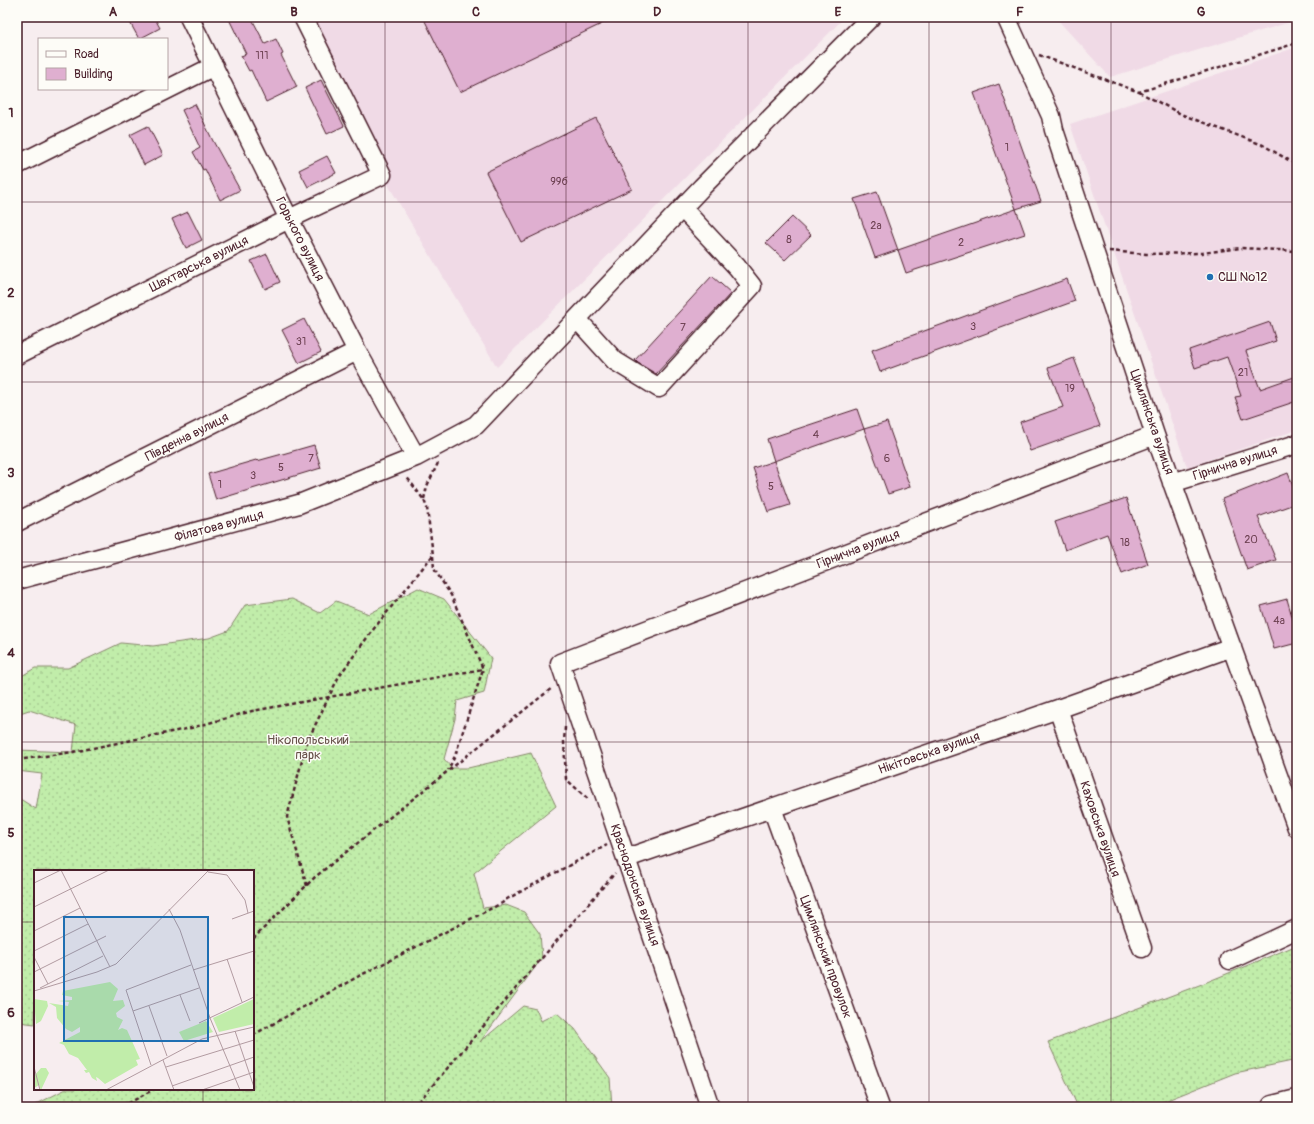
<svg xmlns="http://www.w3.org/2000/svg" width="1314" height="1124" font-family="Pangolin,sans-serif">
	<defs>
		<pattern id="grass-dots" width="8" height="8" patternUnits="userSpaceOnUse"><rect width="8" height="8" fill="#c1edaa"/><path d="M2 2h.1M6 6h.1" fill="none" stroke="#a7cb92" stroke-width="1.8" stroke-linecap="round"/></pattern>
	</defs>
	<rect width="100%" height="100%" fill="#f7edef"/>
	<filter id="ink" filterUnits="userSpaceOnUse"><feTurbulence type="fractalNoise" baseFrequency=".025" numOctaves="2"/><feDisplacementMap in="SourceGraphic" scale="8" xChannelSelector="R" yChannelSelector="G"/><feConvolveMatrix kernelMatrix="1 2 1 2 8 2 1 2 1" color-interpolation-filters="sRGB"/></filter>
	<g filter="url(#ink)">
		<path fill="#f0dae6" d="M310,17H845L497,367L387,183Z
			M1055,17H1297V20L1110,77Z
			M1297,47V430L1187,467L1070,124Z"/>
		<path fill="url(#grass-dots)" stroke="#86866a" d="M418,588L444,599L491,658L484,693L457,701L455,719L444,759L452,768H468L531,753L556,806L474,873L483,908L506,905L524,912L540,934L542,958L480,1042L523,1006L536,1009L541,1021L557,1013L575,1029L610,1078L612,1107H31L66,1089H253V871H35V1024L19,1022L17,1020V797L36,809L42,774L17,771V750L73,752L76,725L29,710L17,714V677H20L35,668H68L121,643L153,646L209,638L228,631L245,605L292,599L320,613L336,601L369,614Z
			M1295,946L1297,947V1060L1235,1073L1150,1107H1078L1048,1042L1202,984Z"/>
		<path fill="#dfafd0" stroke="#4a1f2b" d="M127,17H154L160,28L139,39Z
			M228,17H251L265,44L276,39L283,54L281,55L297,87L266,102L251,70L249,71L241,56L246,54Z
			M423,17H616L460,92Z
			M321,80L344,126L327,134L305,88Z
			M999,84L1041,201L1016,209L974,93Z
			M195,104L213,141L240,190L220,200L205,169L203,170L193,152L200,148L182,110Z
			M596,118L632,189L521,242L486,172Z
			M148,126L163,155L144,165L130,135Z
			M327,156L336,173L308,187L299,170Z
			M877,192L898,250L875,258L854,199Z
			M1016,209L1025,234L906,273L898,250Z
			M188,212L202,240L186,248L172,219Z
			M792,217L811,235L785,260L766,243Z
			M267,254L280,282L265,289L251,261Z
			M712,276L731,293L656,374L638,363L635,360Z
			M1067,279L1075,301L880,372L872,350Z
			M304,319L321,352L299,363L282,330Z
			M1270,322L1276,341L1246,351L1260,389L1297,376V401L1243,419L1235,397L1241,396L1227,357L1195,368L1189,350Z
			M1074,358L1100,426L1030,451L1020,422L1063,407L1048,368Z
			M857,409L864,429L774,461L767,439Z
			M887,422L910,487L888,494L864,429Z
			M314,445L321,468L216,500L208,474L256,460L257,461L286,453Z
			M774,461L790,505L768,512L753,468Z
			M1288,473L1297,497V503L1258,517L1276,560L1247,570L1222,499Z
			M1126,498L1148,564L1122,574L1107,534L1065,550L1055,522Z
			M1287,599L1297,634V643L1274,649L1261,606Z"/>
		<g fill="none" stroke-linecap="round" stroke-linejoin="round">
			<g stroke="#4a1f2b" stroke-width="21">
				<path id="minor" d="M189,17L289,219L357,351L416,457
					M1006,17L1051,116L1054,130L1155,435L1297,828
					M17,165L214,66
					M577,319L615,361L659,388L752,286L737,267L682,208
					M17,355L289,219L382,175L303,17
					M1172,483L1297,444
					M17,522L357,351
					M17,580L299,504L416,457L476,425L702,187L871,17
					M1058,709L1142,948
					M772,808L880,1107
					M627,858L1058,709L1232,647
					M1230,960L1297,929
					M710,1107L560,663L1155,435"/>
			</g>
			<g stroke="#4a1f2b" stroke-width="25">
				<path id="highway" d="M1273,1107L1297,1101"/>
			</g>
			<path stroke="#4a1f2b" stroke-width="2.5" stroke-dasharray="4 3" stroke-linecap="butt" d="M1039,55L1139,92L1297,43
				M1139,92L1183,115L1263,145L1297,165
				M1109,251L1146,254L1202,253L1241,248L1297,251
				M424,499L427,486L438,463
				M433,556L434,569L451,595L483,669L455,756L448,770
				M565,727L564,742L566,779L589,800
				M17,760L73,752L191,728L252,711L483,669
				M307,886L287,817L307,742L339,676L372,631L433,555L427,508L424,500L406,476
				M253,939L315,877L552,688
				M253,1035L359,976L502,903L507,899L607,845
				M122,1107L154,1089
				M414,1107L615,873"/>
			<use href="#minor" stroke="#fdfcf7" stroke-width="18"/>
			<use href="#highway" stroke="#fdfcf7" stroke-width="22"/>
		</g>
	</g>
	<path fill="none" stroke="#4a1f2b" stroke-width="1" stroke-opacity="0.55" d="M203,17V871M385,17V1107M566,17V1107M748,17V1107M929,17V1107M1111,17V1107M17,202H1297M17,382H1297M17,562H1297M17,742H1297M17,922H35M253,922H1297M203,1089V1107"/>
	<circle fill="#1f6fb2" stroke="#fdfcf7" stroke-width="1.5" cx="1210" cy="277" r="4"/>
	<g text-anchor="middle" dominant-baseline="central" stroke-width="3" stroke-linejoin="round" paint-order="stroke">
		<g font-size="11" fill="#6f4354">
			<text x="262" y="55">111</text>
			<text x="1007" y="147">1</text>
			<text x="559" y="181">99б</text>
			<text x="876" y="225">2а</text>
			<text x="789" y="239">8</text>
			<text x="961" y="242">2</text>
			<text x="973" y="326">3</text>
			<text x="683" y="327">7</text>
			<text x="301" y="341">31</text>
			<text x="1243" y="372">21</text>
			<text x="1070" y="388">19</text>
			<text x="816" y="434">4</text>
			<text x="311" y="458">7</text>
			<text x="887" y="458">6</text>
			<text x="281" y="467">5</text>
			<text x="253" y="475">3</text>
			<text x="220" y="484">1</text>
			<text x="771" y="486">5</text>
			<text x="1251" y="539">20</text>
			<text x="1125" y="542">18</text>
			<text x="1279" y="620">4а</text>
		</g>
		<g font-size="13" fill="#4a1f2b" stroke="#fdfcf7">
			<text transform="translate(300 239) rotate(63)">Горького вулиця</text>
			<text transform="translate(199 264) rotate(-27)">Шахтарська вулиця</text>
			<text transform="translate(1152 422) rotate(71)">Цимлянська вулиця</text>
			<text transform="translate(187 437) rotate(-27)">Південна вулиця</text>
			<text transform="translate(1235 463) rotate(-18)">Гірнична вулиця</text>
			<text transform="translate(219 526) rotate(-15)">Філатова вулиця</text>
			<text transform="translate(858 549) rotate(-21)">Гірнична вулиця</text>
			<text transform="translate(929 753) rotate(-19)">Нікітовська вулиця</text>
			<text transform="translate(1100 829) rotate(71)">Каховська вулиця</text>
			<text transform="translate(635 885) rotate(71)">Краснодонська вулиця</text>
			<text transform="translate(826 957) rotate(70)">Цимлянський провулок</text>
		</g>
		<g font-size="13" fill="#4a1f2b" stroke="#fdfcf7" text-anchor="start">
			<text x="1218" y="277">СШ №12</text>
		</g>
		<g font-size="13" fill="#68524b" stroke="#fdfcf7">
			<text x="308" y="740">Нікопольський<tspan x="308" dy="15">парк</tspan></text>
		</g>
	</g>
	<g transform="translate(34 870)">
		<rect width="220" height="220" fill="#f7edef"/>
		<path d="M76,112L84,119L79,131L89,130L91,136L82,143L83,147L89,150L84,160L88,158L93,160L106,189L102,190L104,195L71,214L64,208L62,207L63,211L58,208L55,202L52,203L50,200H53L44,188L35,184L30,175L25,173L46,162V157L38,162L32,159L23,148L22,137L15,133L34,136L35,132L24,131L38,130V127L28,125L29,121ZM0,129L13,131L14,136L7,151L2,154ZM220,129V154L185,162L179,148ZM172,151L179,162L150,171L145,162ZM7,198H12L15,203L7,220L5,215L0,218V206Z" fill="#c1edaa"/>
		<path fill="none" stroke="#b29ba1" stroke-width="1" d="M27,0L76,97M174,2L193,5L211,30L214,43M0,13L27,0M0,37L75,0M135,39L146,60L176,148L206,220M198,49L220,41M0,61L46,38M0,81L54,54M0,87L14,114M193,89L208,132M159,100L220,81M0,102L72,66M6,118L69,86M0,121L63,102L82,94L175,0M146,125L156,151M115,136L133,186M99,141L165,118M165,153L220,127M201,161L220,217M129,190L140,220M117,195L92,120L157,95M0,197L6,220M132,197L220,170M138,216L220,187M72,220L168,169L220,157M168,220L220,202"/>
		<path fill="#1f6fb2" fill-opacity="0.15" stroke="#1f6fb2" stroke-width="2" d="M30,47H174V171H30Z"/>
		<rect width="220" height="220" fill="none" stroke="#4a1f2b" stroke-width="2"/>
	</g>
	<rect width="1314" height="1124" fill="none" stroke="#fdfcf7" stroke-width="44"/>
	<rect x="38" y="38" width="130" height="52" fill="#fdfcf7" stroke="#b5a4a5"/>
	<rect x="46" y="51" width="20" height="6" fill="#fdfcf7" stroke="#b5a4a5"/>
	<text x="74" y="58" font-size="12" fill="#4a1f2b">Road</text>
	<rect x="46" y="68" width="20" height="12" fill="#dfafd0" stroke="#b5a4a5"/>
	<text x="74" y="78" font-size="12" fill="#4a1f2b">Building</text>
	<rect x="22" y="22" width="1270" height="1080" fill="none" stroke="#4a1f2b" stroke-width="1.5"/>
	<g font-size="13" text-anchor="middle" font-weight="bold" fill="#4a1f2b">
		<text x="113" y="16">A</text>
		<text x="294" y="16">B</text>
		<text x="476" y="16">C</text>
		<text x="657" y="16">D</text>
		<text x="838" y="16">E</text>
		<text x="1020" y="16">F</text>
		<text x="1201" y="16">G</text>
		<text x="11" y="117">1</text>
		<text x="11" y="297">2</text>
		<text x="11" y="477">3</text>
		<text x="11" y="657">4</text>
		<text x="11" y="837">5</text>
		<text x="11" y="1017">6</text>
	</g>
</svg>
